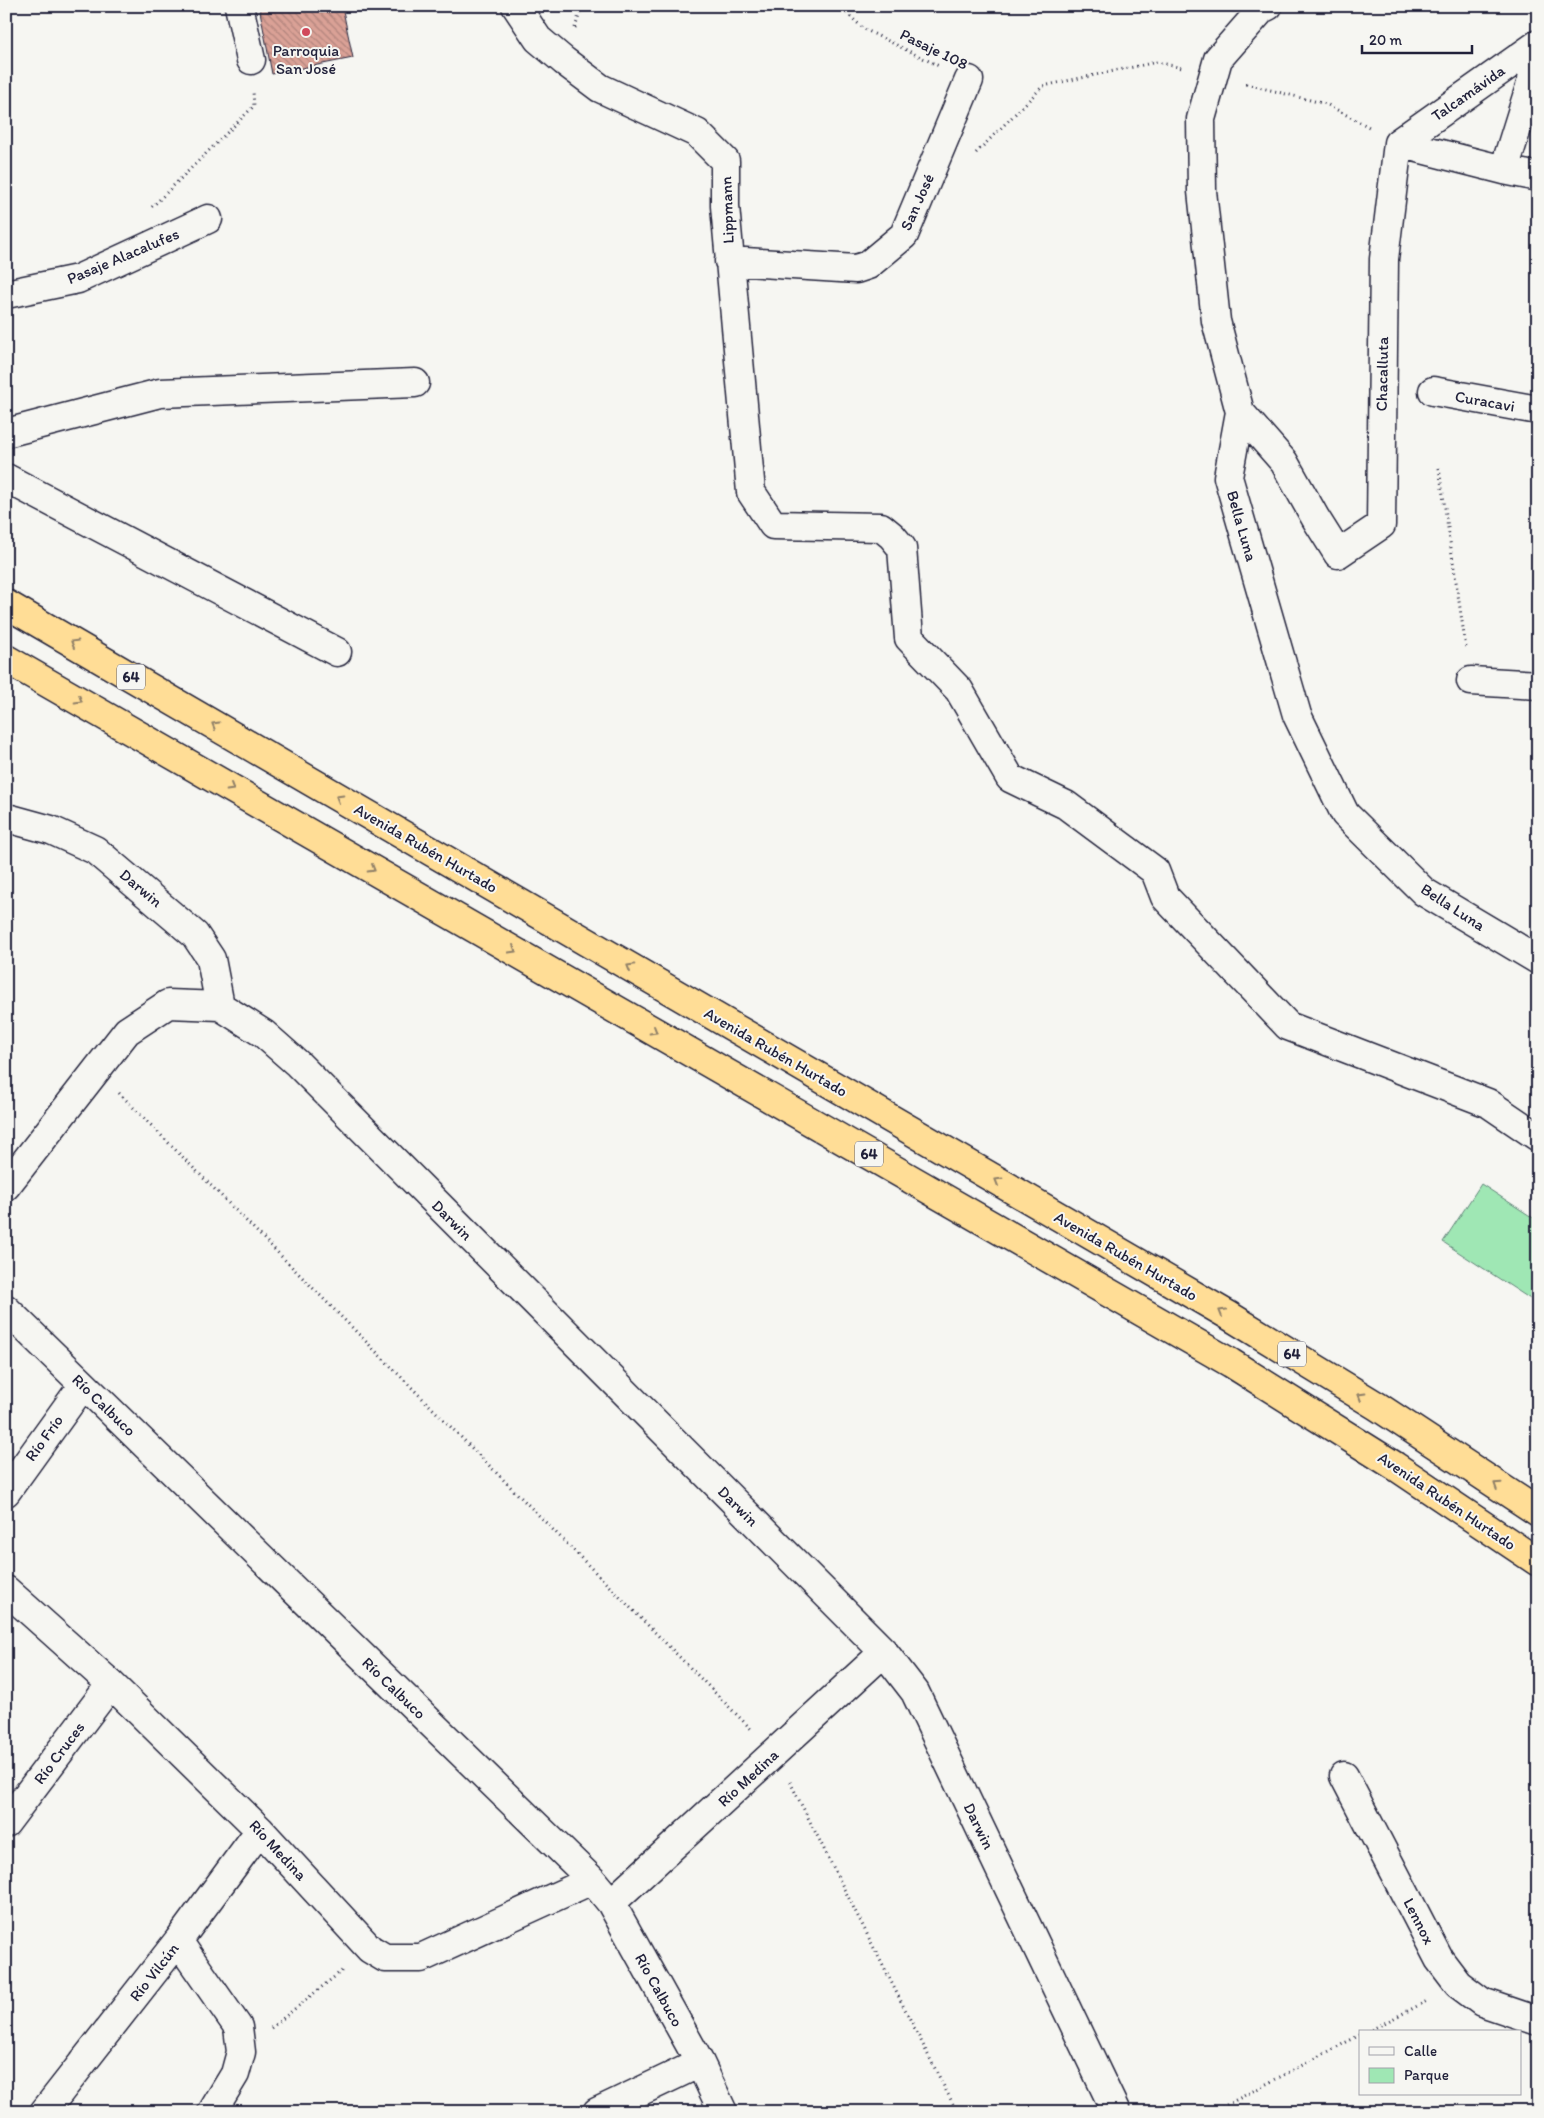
<svg xmlns="http://www.w3.org/2000/svg" width="1544" height="2118" font-family="Itim,sans-serif">
	<defs>
		<pattern id="building-back-hatch" width="6" height="6" patternUnits="userSpaceOnUse" patternTransform="scale(1.25)"><rect width="6" height="6" fill="#daa196"/><path d="M-1 5l2 2M0 0l6 6M5-1l2 2" fill="none" stroke="#b0837c"/></pattern>
	</defs>
	<rect width="100%" height="100%" fill="#f6f6f2"/>
	<filter id="ink" filterUnits="userSpaceOnUse"><feTurbulence type="fractalNoise" baseFrequency=".02" numOctaves="2"/><feDisplacementMap in="SourceGraphic" scale="10" xChannelSelector="R" yChannelSelector="G"/><feConvolveMatrix kernelMatrix="1 2 1 2 8 2 1 2 1" color-interpolation-filters="sRGB"/></filter>
	<g filter="url(#ink)">
		<path fill="#9fe7b4" stroke="#608478" d="M1481,1184L1538,1221V1304L1443,1242Z"/>
		<path fill="url(#building-back-hatch)" stroke="#22223b" d="M259,6H342L353,58L272,74Z"/>
		<g fill="none" stroke-linecap="round" stroke-linejoin="round">
			<g stroke="#22223b" stroke-width="31">
				<path id="street" d="M239,6L251,60
					M516,6L538,39L564,61L600,88L697,133L725,161V206L751,492L773,525L881,527L892,536L902,548L909,638L959,690L1010,778L1066,805L1155,871L1165,897L1288,1026L1488,1103L1538,1137
					M1268,6L1262,9L1218,59L1201,119L1202,191L1216,321L1240,412L1228,477L1297,715L1345,814L1424,892L1538,960
					M1398,143L1538,44
					M1398,143L1504,170L1538,177
					M1504,170L1538,61
					M729,261L856,269L868,265L904,235L969,80
					M6,294L78,279L208,219
					M1433,391L1538,410
					M1240,412L1284,462L1316,519L1338,554L1381,525L1384,259L1398,143
					M6,433L160,393L415,383
					M6,478L337,652
					M1471,681L1538,685
					M11,819L51,830L95,850L195,935L211,959L220,1006
					M6,1186L127,1031L168,1004L220,1006L264,1034L298,1064L884,1652L915,1692L1116,2112
					M6,1309L592,1880L611,1903L700,2063L723,2112
					M6,1492L83,1385
					M6,1590L111,1684L260,1830L370,1949L385,1958H421L592,1880
					M1344,1776L1439,1959L1458,1984L1482,2002L1538,2021
					M6,1823L111,1684
					M611,1903L884,1652
					M178,1941L238,2027L241,2052L235,2074L212,2112
					M44,2112L178,1941L260,1830
					M597,2112L700,2063"/>
			</g>
			<g stroke="#22223b" stroke-width="31">
				<path id="highway" d="M6,604L1228,1315L1377,1406L1538,1512
					M6,659L1231,1363L1395,1466L1538,1562"/>
			</g>
			<path stroke="#22223b" stroke-width="3" stroke-dasharray="1 4" stroke-linecap="butt" d="M839,6L864,29L939,66
				M575,28L582,6
				M1246,84L1326,104L1369,127
				M976,153L1043,86L1157,62L1182,68
				M152,207L254,106L253,91
				M1439,468L1466,648
				M119,1093L751,1729
				M790,1782L957,2112
				M271,2028L344,1969
				M1367,2032L1429,2000
				M1213,2112L1360,2035"/>
			<use href="#street" stroke="#f6f6f2" stroke-width="28"/>
			<use href="#highway" stroke="#ffdd96" stroke-width="28"/>
		</g>
		<defs><path id="oneway-chevron" d="M-2-3.5L2.5 0L-2 3.5" fill="none" stroke-width="1.6" stroke-linecap="round" stroke-linejoin="round" transform="scale(1.25)"/></defs>
		<g stroke="#908068">
			<use href="#oneway-chevron" transform="translate(74 643) rotate(-150)"/>
			<use href="#oneway-chevron" transform="translate(79 700) rotate(30)"/>
			<use href="#oneway-chevron" transform="translate(215 725) rotate(-150)"/>
			<use href="#oneway-chevron" transform="translate(231 788) rotate(30)"/>
			<use href="#oneway-chevron" transform="translate(339 798) rotate(-150)"/>
			<use href="#oneway-chevron" transform="translate(372 869) rotate(30)"/>
			<use href="#oneway-chevron" transform="translate(513 950) rotate(30)"/>
			<use href="#oneway-chevron" transform="translate(630 967) rotate(-150)"/>
			<use href="#oneway-chevron" transform="translate(654 1031) rotate(30)"/>
			<use href="#oneway-chevron" transform="translate(998 1181) rotate(-150)"/>
			<use href="#oneway-chevron" transform="translate(1222 1312) rotate(-150)"/>
			<use href="#oneway-chevron" transform="translate(1361 1396) rotate(-149)"/>
			<use href="#oneway-chevron" transform="translate(1497 1485) rotate(-147)"/>
		</g>
	</g>
	<circle fill="#d1495b" stroke="#f6f6f2" stroke-width="2" cx="306" cy="32" r="5"/>
	<g text-anchor="middle" dominant-baseline="central" stroke-width="4" stroke-linejoin="round" paint-order="stroke">
		<g fill="#f6f6f2" stroke="#626272" stroke-width="1">
			<rect x="117" y="664.5" width="28" height="25" rx="4"/>
			<rect x="855" y="1141.5" width="28" height="25" rx="4"/>
			<rect x="1278" y="1341.5" width="28" height="25" rx="4"/>
		</g>
		<g font-size="15" font-weight="bold" fill="#22223b">
			<text x="131" y="677">64</text>
			<text x="869" y="1154">64</text>
			<text x="1292" y="1354">64</text>
		</g>
		<g font-size="16" fill="#22223b" stroke="#f6f6f2">
			<text transform="translate(934 49) rotate(26)">Pasaje 108</text>
			<text transform="translate(1468 93) rotate(-35)">Talcamávida</text>
			<text transform="translate(917 202) rotate(-66)">San José</text>
			<text transform="translate(727 210) rotate(-92)">Lippmann</text>
			<text transform="translate(123 256) rotate(-23)">Pasaje Alacalufes</text>
			<text transform="translate(1382 374) rotate(-89)">Chacalluta</text>
			<text transform="translate(1485 401) rotate(10)">Curacavi</text>
			<text transform="translate(1242 526) rotate(74)">Bella Luna</text>
			<text transform="translate(426 848) rotate(30)">Avenida Rubén Hurtado</text>
			<text transform="translate(141 888) rotate(40)">Darwin</text>
			<text transform="translate(1453 907) rotate(33)">Bella Luna</text>
			<text transform="translate(776 1052) rotate(30)">Avenida Rubén Hurtado</text>
			<text transform="translate(452 1220) rotate(45)">Darwin</text>
			<text transform="translate(1126 1256) rotate(30)">Avenida Rubén Hurtado</text>
			<text transform="translate(104 1405) rotate(44)">Río Calbuco</text>
			<text transform="translate(44 1438) rotate(-54)">Río Frío</text>
			<text transform="translate(1447 1501) rotate(34)">Avenida Rubén Hurtado</text>
			<text transform="translate(738 1506) rotate(45)">Darwin</text>
			<text transform="translate(394 1688) rotate(44)">Río Calbuco</text>
			<text transform="translate(59 1753) rotate(-53)">Río Cruces</text>
			<text transform="translate(748 1778) rotate(-43)">Río Medina</text>
			<text transform="translate(979 1826) rotate(64)">Darwin</text>
			<text transform="translate(278 1850) rotate(47)">Río Medina</text>
			<text transform="translate(1419 1921) rotate(63)">Lennox</text>
			<text transform="translate(154 1972) rotate(-52)">Río Vilcún</text>
			<text transform="translate(659 1990) rotate(61)">Río Calbuco</text>
		</g>
		<g font-size="16" fill="#22223b" stroke="#f6f6f2">
			<text x="306" y="50">Parroquia<tspan x="306" dy="18">San José</tspan></text>
		</g>
	</g>
	<rect width="1544" height="2118" fill="none" stroke="#f6f6f2" stroke-width="25"/>
	<rect x="12" y="12" width="1519" height="2093" fill="none" stroke="#22223b" stroke-width="2" filter="url(#ink)"/>
	<rect x="1359" y="2030" width="162" height="65" fill="#f6f6f2" stroke="#a1a1a9"/>
	<rect x="1369" y="2047" width="25" height="8" fill="#f6f6f2" stroke="#a1a1a9"/>
	<text x="1404" y="2056" font-size="15" fill="#22223b">Calle</text>
	<rect x="1369" y="2068" width="25" height="15" fill="#9fe7b4" stroke="#a1a1a9"/>
	<text x="1404" y="2080" font-size="15" fill="#22223b">Parque</text>
	<path d="M1362 45v8h110v-8" fill="none" stroke="#22223b" stroke-width="2.5"/>
	<text x="1369" y="45" font-size="15" fill="#22223b" stroke="#f6f6f2" stroke-width="4" paint-order="stroke">20 m</text>
</svg>
